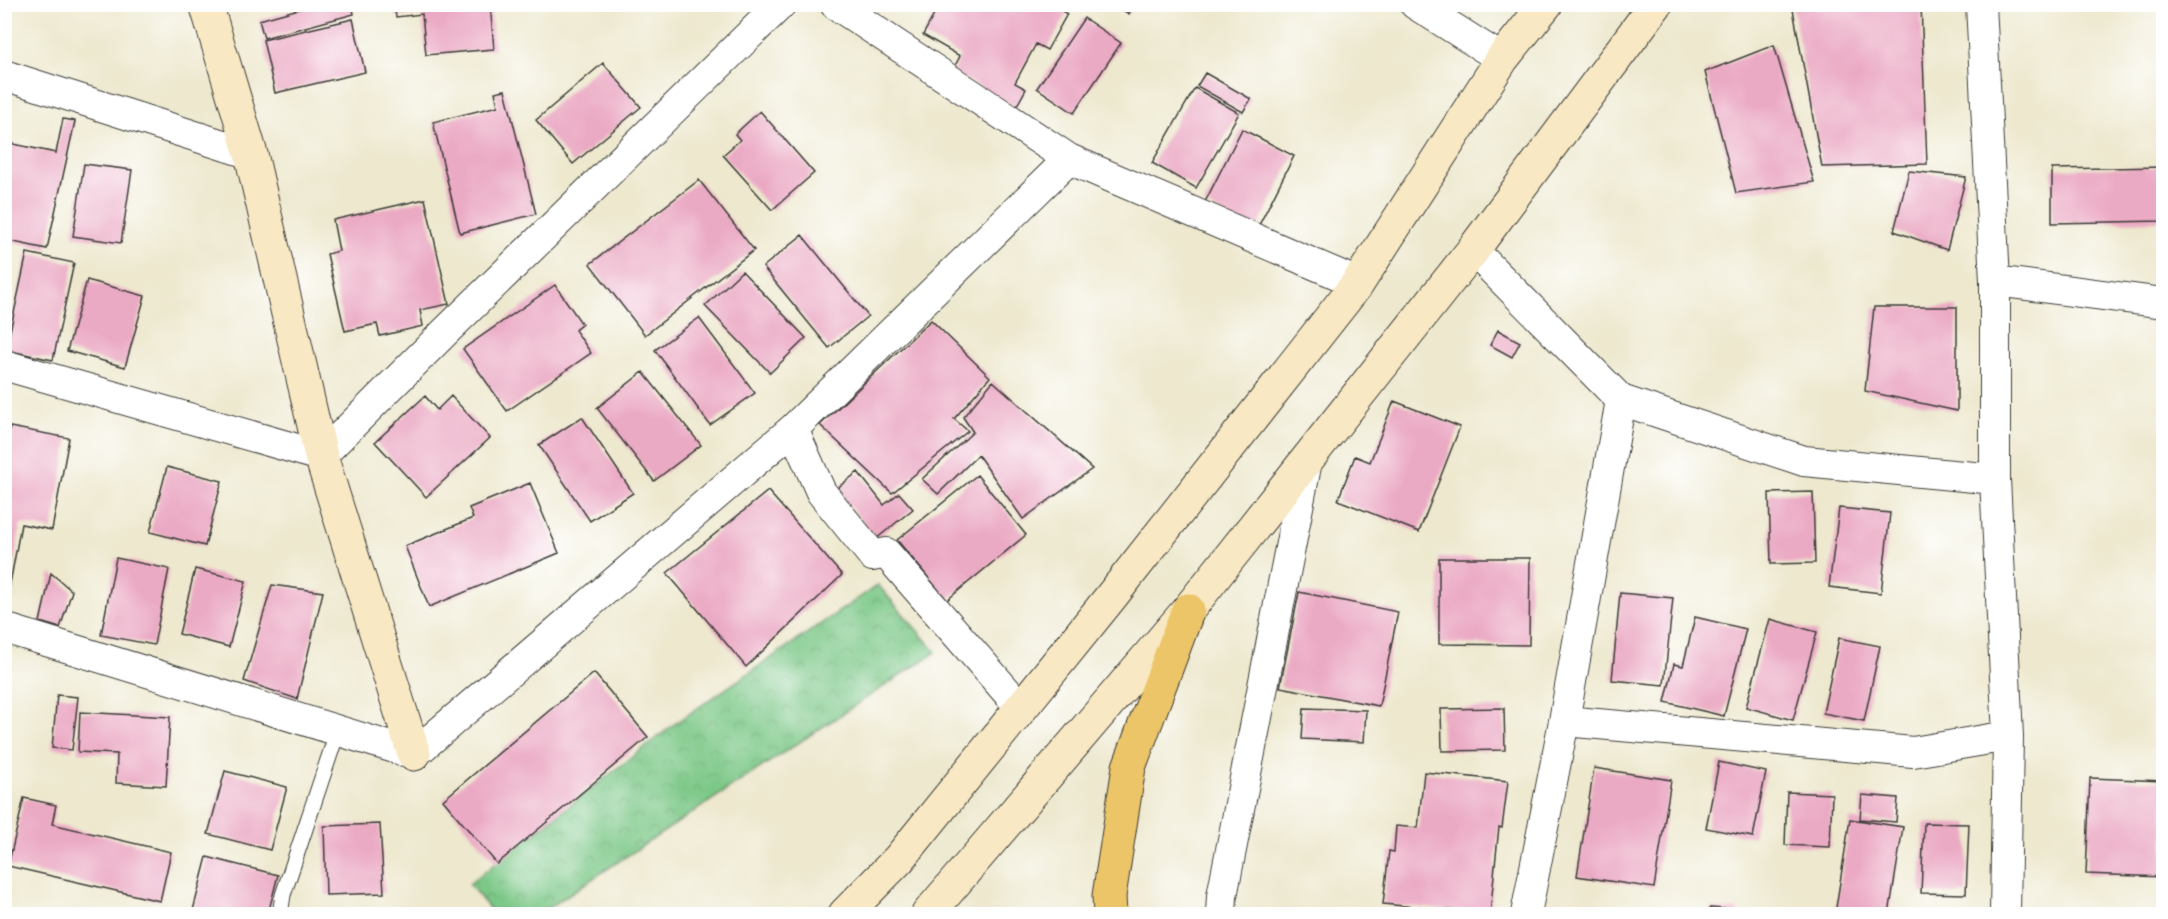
<svg xmlns="http://www.w3.org/2000/svg" width="2168" height="919" font-family="Caveat,sans-serif">
	<defs>
		<pattern id="park-crowns" width="20" height="18" patternUnits="userSpaceOnUse" patternTransform="scale(1.5)"><rect width="20" height="18" fill="#7cc887"/><path d="M2 6a3 3 0 1 1 6 0M12 15a3 3 0 1 1 6 0" fill="none" stroke="#6bab74"/></pattern>
	</defs>
	<rect width="100%" height="100%" fill="#fff"/>
	<filter id="ink" filterUnits="userSpaceOnUse"><feTurbulence type="fractalNoise" baseFrequency=".0167" numOctaves="2"/><feDisplacementMap in="SourceGraphic" scale="12" xChannelSelector="R" yChannelSelector="G"/><feConvolveMatrix kernelMatrix="1 2 1 2 8 2 1 2 1" color-interpolation-filters="sRGB"/></filter>
	<filter id="wash" filterUnits="userSpaceOnUse"><feTurbulence type="fractalNoise" baseFrequency=".008" numOctaves="4" result="noise"/><feDisplacementMap in="SourceGraphic" scale="24" xChannelSelector="R" yChannelSelector="G"/><feGaussianBlur stdDeviation="1.35" result="paint"/><feColorMatrix in="noise" values="0 0 0 0 0 0 0 0 0 0 0 0 0 0 0 0 0 1.4 0 .05"/><feComposite in="paint" operator="in"/></filter>
	<g filter="url(#wash)">
		<rect width="100%" height="100%" fill="#ede8ce"/>
		<path fill="url(#park-crowns)" stroke="#4c7252" stroke-width="1.5" d="M878,585L936,652L539,914H494L469,884L677,722Z"/>
		<g id="blocks">
			<path fill="#ebaac4" d="M317,4H352L354,14L264,38L259,20Z
				M394,4H490L494,49L426,55L422,14L396,17Z
				M940,4H1050L1067,14L1047,50L1036,44L1015,83L1026,89L1016,107L952,72L960,56L923,35Z
				M1112,4H1134L1129,14Z
				M1792,4H1921L1927,164L1822,167Z
				M1084,18L1121,43L1074,113L1037,88Z
				M353,19L365,72L275,93L263,40Z
				M1774,45L1814,182L1736,193L1705,72Z
				M603,63L641,107L573,164L536,120Z
				M1205,73L1251,99L1243,112L1197,86Z
				M1195,88L1239,113L1196,188L1152,163Z
				M505,90L536,214L460,233L433,122L498,106L495,92Z
				M760,111L814,173L772,210L723,155L740,140L735,134Z
				M63,119L75,121L47,249L4,240V142L56,153Z
				M1242,129L1294,156L1256,231L1204,204Z
				M84,164L132,170L121,243L73,236Z
				M2164,167V221L2052,223V169Z
				M1909,171L1966,177L1947,250L1894,231Z
				M699,180L754,250L645,335L590,264Z
				M425,199L449,304L420,310L423,326L380,336L377,324L345,331L327,254L339,251L333,220Z
				M802,235L868,316L829,348L763,267Z
				M27,253L74,263L53,360L6,350Z
				M742,271L806,338L770,373L705,306Z
				M87,280L145,296L125,367L67,351Z
				M555,285L582,324L575,330L591,353L507,411L463,349Z
				M1874,307H1957V411L1865,391Z
				M699,318L755,393L710,425L655,350Z
				M931,320L990,377L954,419L968,431L892,493L820,425Z
				M1498,330L1520,342L1512,357L1490,345Z
				M643,372L701,445L654,481L597,408Z
				M993,381L1092,469L1023,519L978,455L938,494L922,479L973,432L963,417Z
				M425,396L437,410L451,396L490,438L426,497L375,442Z
				M1394,401L1460,427L1419,532L1338,500L1355,456L1370,462Z
				M582,417L633,493L590,521L539,445Z
				M10,427L69,438L52,530L21,524L8,595L4,594V458Z
				M167,467L222,481L205,546L150,532Z
				M858,472L884,505L899,493L913,509L876,539L836,489Z
				M977,475L1026,535L947,600L897,540Z
				M530,483L559,553L429,607L405,546L473,518L469,508Z
				M768,491L842,575L746,667L667,573Z
				M1813,492L1815,563L1771,564L1769,493Z
				M1839,508L1890,513L1881,593L1829,587Z
				M116,558L169,569L154,645L101,635Z
				M1439,558H1530L1529,645L1439,644Z
				M195,569L246,581L229,647L179,634Z
				M51,573L72,591L60,628L40,622Z
				M272,585L323,592L297,699L244,681Z
				M1299,592L1398,612L1379,706L1280,687Z
				M1620,593L1673,598L1664,685L1612,680Z
				M1695,617L1746,629L1724,716L1665,702L1674,664L1683,666Z
				M1770,619L1817,632L1793,720L1746,707Z
				M1839,638L1880,646L1864,721L1823,713Z
				M594,673L648,737L497,864L443,800Z
				M57,695L78,697L72,750L52,748Z
				M1304,708L1366,710L1364,742L1302,739Z
				M1504,708L1505,750L1442,751L1441,709Z
				M80,712L170,717L166,786L116,783L117,754L78,752Z
				M1719,762L1766,772L1753,837L1706,828Z
				M1594,768L1671,780L1654,888L1577,876Z
				M225,771L287,787L270,850L208,834Z
				M1424,772L1508,781L1502,828L1499,827L1490,914L1383,904L1389,851L1394,852L1396,826L1418,828Z
				M2090,778L2164,781V877L2086,874Z
				M1787,792L1832,794L1830,847L1785,845Z
				M1862,795L1898,798L1896,822L1860,819Z
				M24,798L56,805L52,824L171,852L160,901L8,866Z
				M1850,819L1903,827L1889,914H1835Z
				M1924,823L1969,824L1966,894L1921,893Z
				M380,824L384,893L326,895L324,826Z
				M207,857L278,875L268,914H192Z
				M1710,908L1738,910V914H1710Z"/>
		</g>
	</g>
	<g filter="url(#ink)">
		<use href="#blocks" fill-opacity="0" stroke="#3b3b37" stroke-width="1.5"/>
		<g fill="none" stroke-linecap="round" stroke-linejoin="round">
			<g stroke="#3b3b37" stroke-width="17">
				<path id="lane" d="M280,914L283,895L338,730"/>
			</g>
			<g stroke="#3b3b37" stroke-width="32">
				<path id="street" d="M835,4L1069,159L1358,283
					M1415,4L1502,59
					M1981,4L1995,281V479L2008,736L2005,914
					M4,75L251,154
					M1473,250L1621,400
					M1995,281L2164,303
					M4,365L321,456L444,333L781,4
					M793,429L821,492L873,556L886,553L1021,708
					M4,628L414,754L793,429L1069,159
					M1564,721L1913,752L2008,736
					M1221,914L1222,896L1307,461
					M1526,914L1564,721L1621,400L1804,461L1995,479"/>
			</g>
			<g stroke="#3b3b37" stroke-width="35">
				<path id="secondary" d="M206,4L251,154L321,456L414,754
					M845,914L899,859L1110,598L1358,283L1502,59L1546,4
					M928,914L1188,610L1473,250L1656,4"/>
			</g>
			<g stroke="#3b3b37" stroke-width="35">
				<path id="highway" d="M1110,914L1109,896L1129,767L1188,610"/>
			</g>
			<use href="#lane" stroke="#fff" stroke-width="15"/>
			<use href="#street" stroke="#fff" stroke-width="30"/>
			<use href="#secondary" stroke="#f8e8c3" stroke-width="33"/>
			<use href="#highway" stroke="#edc569" stroke-width="33"/>
		</g>
	</g>
	<rect width="2168" height="919" fill="none" stroke="#fff" stroke-width="24"/>
</svg>
